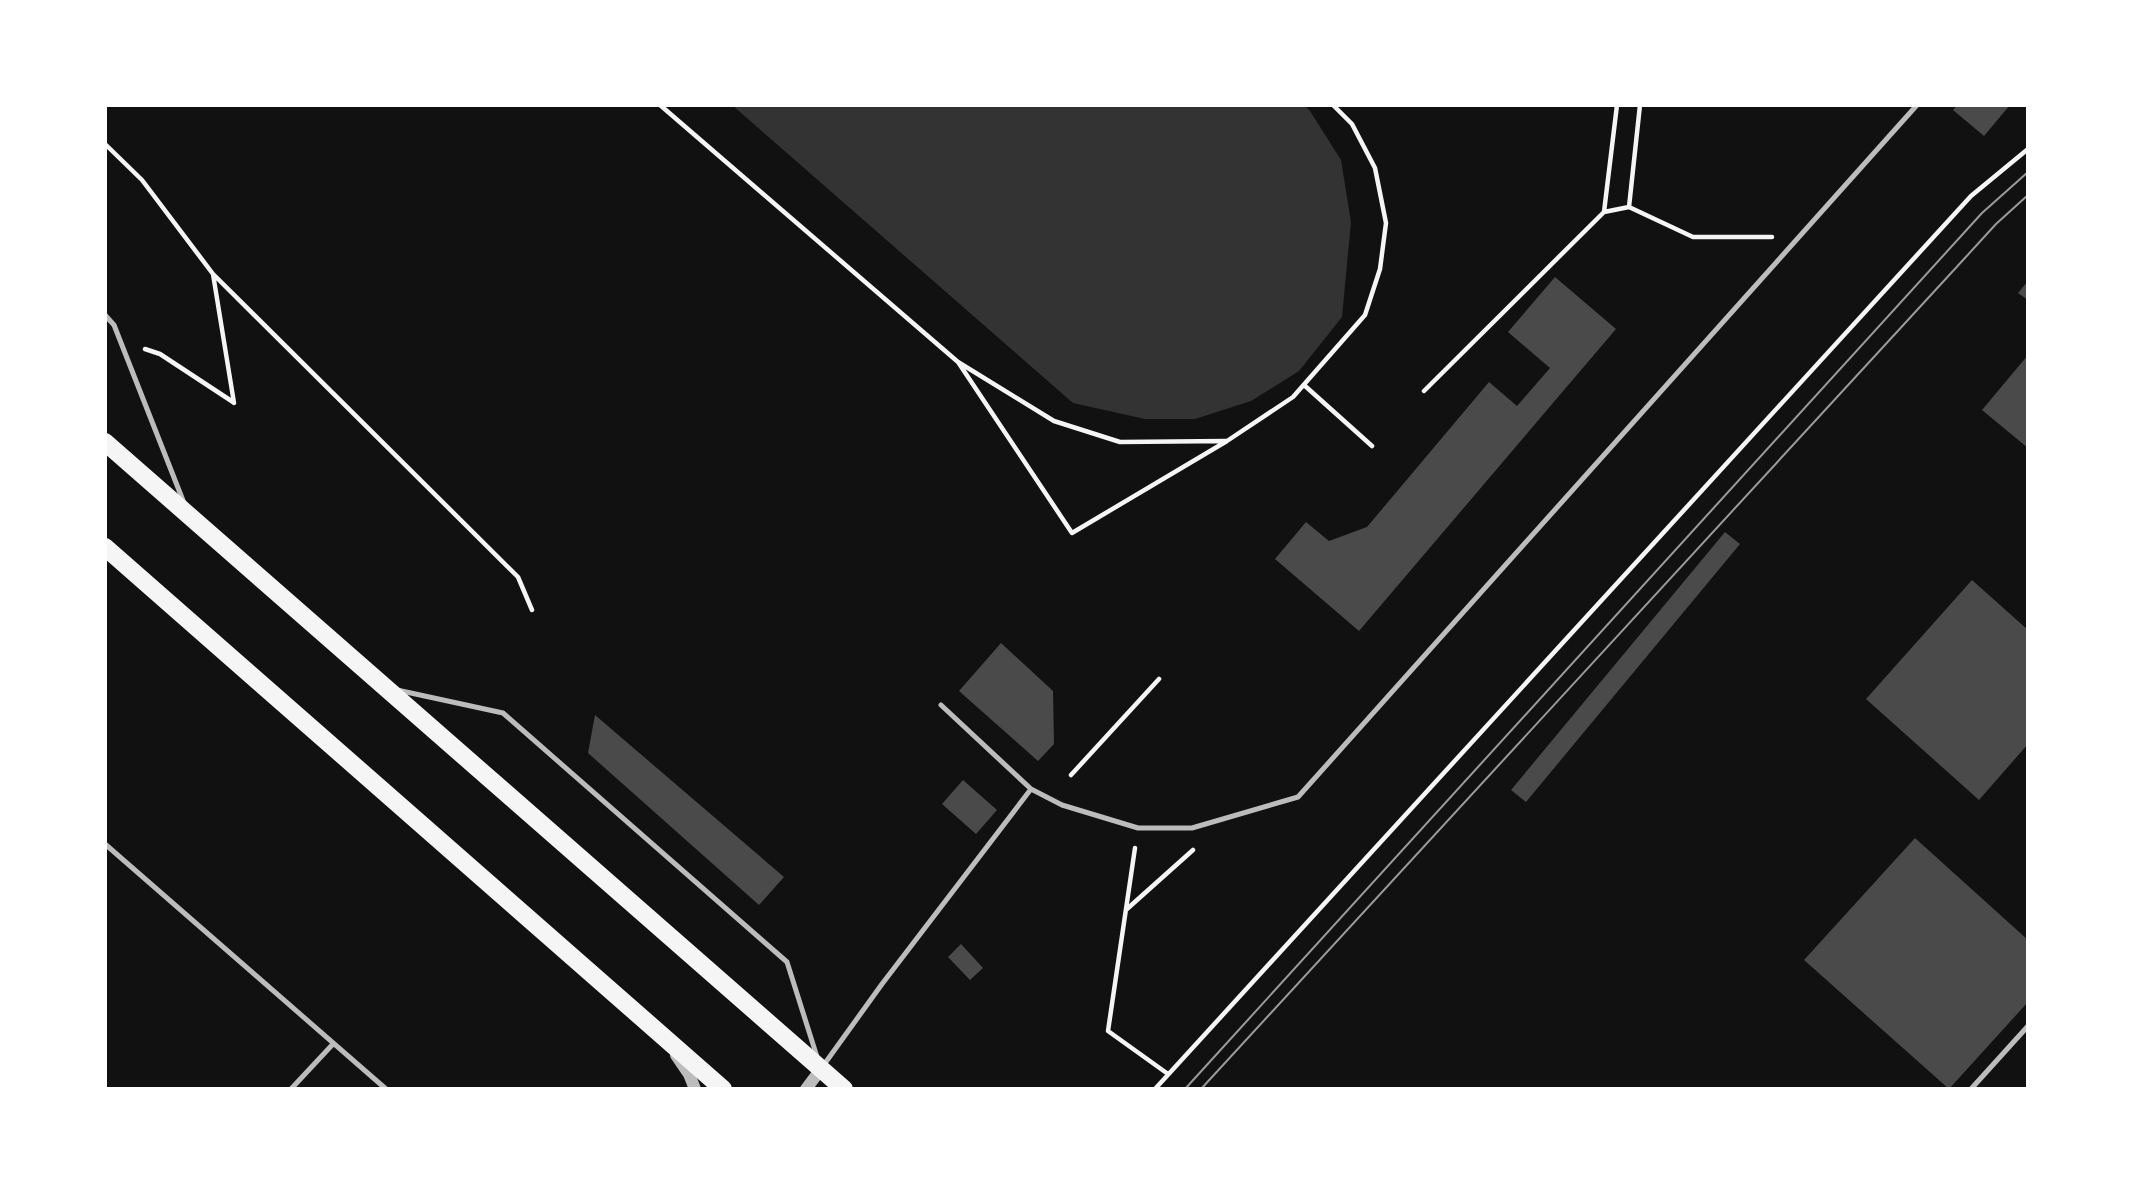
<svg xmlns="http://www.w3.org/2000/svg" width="2133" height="1194" font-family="Roboto,sans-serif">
	<rect width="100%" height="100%" fill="#111"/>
	<path fill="#333" d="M732,105H1304L1310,111L1341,160L1351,222L1342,317L1299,371L1251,401L1195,419H1145L1073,403Z"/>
	<path fill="#4a4a4a" d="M1957,105H2010L1984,136L1953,110Z
		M1555,277L1616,329L1359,631L1275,559L1306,522L1329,541L1367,527L1489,382L1517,406L1550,368L1508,332Z
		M2028,281V300L2018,293Z
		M2028,355V448L1982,410Z
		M1725,532L1740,544L1526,802L1511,790Z
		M1972,580L2028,630V744L1979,800L1866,699Z
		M1001,643L1053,691L1054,744L1038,761L959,691Z
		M595,715L784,877L759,905L588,753Z
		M963,780L997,810L976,834L942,804Z
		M1915,838L2028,940V1002L1949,1089L1804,960Z
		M961,944L983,968L970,980L948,957Z"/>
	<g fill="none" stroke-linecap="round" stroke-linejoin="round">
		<path stroke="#f5f5f5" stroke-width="4.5" d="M660,105L958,362L1054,421L1120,442L1226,441
			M105,144L142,180L213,274L234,403
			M1629,207L1693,237H1772
			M1604,212L1617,105
			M213,274L518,577L532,610
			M145,349L160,354L233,402
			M958,362L1072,533L1227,441L1293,397L1365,315L1380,269L1386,223L1375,168L1352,124L1333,105
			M1304,385L1372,446
			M1424,391L1604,212L1629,207L1640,105
			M1071,775L1159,679
			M1135,848L1108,1031L1168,1074
			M1127,909L1193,850
			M1155,1089L1971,196L2028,149"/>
		<path stroke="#bcbcbc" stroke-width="5" d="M105,315L114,325L184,503
			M397,690L503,713L787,962L818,1060
			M941,705L1031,789L1062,805L1138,828H1192L1298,797L1917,105
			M105,844L386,1089
			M823,1066L882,984L1031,789
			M291,1089L333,1044
			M1971,1089L2028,1026"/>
		<path stroke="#bcbcbc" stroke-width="12" d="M676,1055L689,1074L695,1089
			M806,1089L821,1069"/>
		<path stroke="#f5f5f5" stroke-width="18" d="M105,442L844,1089
			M105,547L723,1089"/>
		<path stroke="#9a9a9a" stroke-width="2" d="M1185,1089L1982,213L2028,172
			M1201,1089L1964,259L1996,224L2028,195"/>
	</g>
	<rect width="2133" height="1194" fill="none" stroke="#ffffff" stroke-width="214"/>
</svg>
